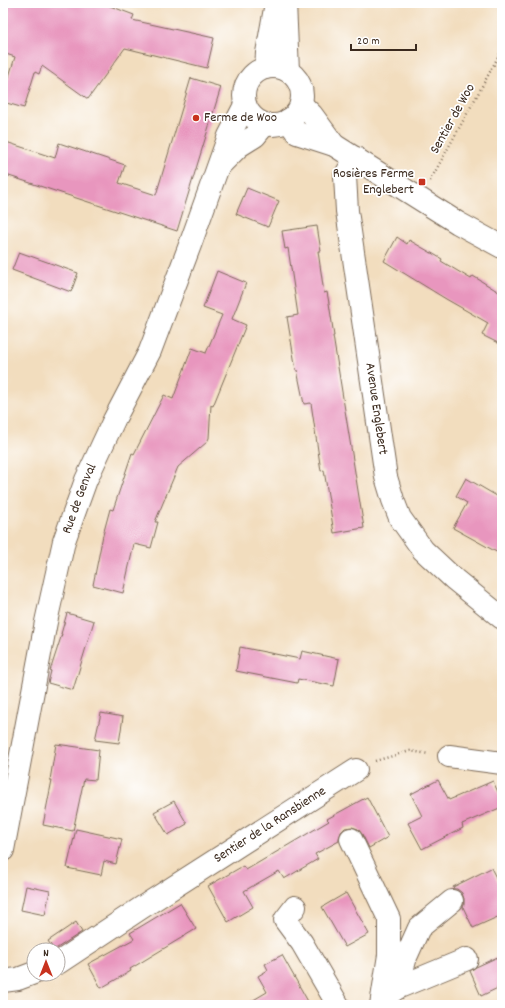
<svg xmlns="http://www.w3.org/2000/svg" width="505" height="1008" font-family="Dekko,sans-serif">
	<rect width="100%" height="100%" fill="#fff"/>
	<filter id="ink" filterUnits="userSpaceOnUse"><feTurbulence type="fractalNoise" baseFrequency=".025" numOctaves="2"/><feDisplacementMap in="SourceGraphic" scale="8" xChannelSelector="R" yChannelSelector="G"/><feConvolveMatrix kernelMatrix="1 2 1 2 8 2 1 2 1" color-interpolation-filters="sRGB"/></filter>
	<filter id="wash" filterUnits="userSpaceOnUse"><feTurbulence type="fractalNoise" baseFrequency=".012" numOctaves="4" result="noise"/><feDisplacementMap in="SourceGraphic" scale="16" xChannelSelector="R" yChannelSelector="G"/><feGaussianBlur stdDeviation="0.9" result="paint"/><feColorMatrix in="noise" values="0 0 0 0 0 0 0 0 0 0 0 0 0 0 0 0 0 1.4 0 .05"/><feComposite in="paint" operator="in"/></filter>
	<g filter="url(#wash)">
		<rect width="100%" height="100%" fill="#f2ddbe"/>
		<g id="blocks">
			<path fill="#e896be" d="M3,3H102L134,15L132,20L214,38L207,68L125,48L88,99L42,66L39,74L35,72L24,108L3,102V96L15,57L3,53Z
				M191,78L221,87L177,231L3,174V141L55,158L59,143L125,165L119,183L156,195Z
				M247,188L279,201L268,227L236,214Z
				M317,226L321,251H318L324,293L327,292L329,303L334,336H333L364,528L334,533L324,470L321,471L311,403L304,404L297,370H296L287,317L298,315L288,248L285,249L282,231Z
				M397,237L407,244L409,240L442,259L441,261L471,279L473,276L502,294V345L482,335L488,323L446,299L384,261Z
				M19,252L78,273L71,292L12,270Z
				M217,271L246,283L232,319L246,325L213,406L211,405L209,438L207,442L178,467L155,522H158L151,548L134,544L123,593L93,585L103,535L110,509L113,510L132,453L134,454L164,395L173,399L192,348L206,353L222,315L203,308Z
				M466,478L502,499V555L453,528L467,503L456,496Z
				M67,613L94,621L73,690L48,683L51,671H50L62,634H61Z
				M240,647L300,659L302,651L339,659L334,686L298,679L297,683L236,671Z
				M101,713L123,717L119,743L95,740Z
				M56,744L99,750L96,780L84,779L73,831L43,825L52,780H50Z
				M438,780L449,800L493,781L502,801V807L462,824L463,828L422,849L408,823L422,816L411,794Z
				M367,797L388,837L369,848L362,834L358,829L352,827L345,828L341,832L339,838V841L315,854L318,859L284,879L279,871L244,891L253,907L228,922L208,886L243,866L246,870L329,821L327,819Z
				M174,801L187,824L168,835L154,812Z
				M76,829L122,839L116,864L104,861L101,875L67,868Z
				M491,868L502,889V915L473,928L463,907L464,905V899L462,893L457,889H454L453,887Z
				M26,886L50,891L45,915L21,910Z
				M346,893L369,934L345,947L322,907Z
				M180,903L196,929L130,969L131,971L101,988L88,964L134,939L130,933Z
				M76,922L82,932L54,950L48,941Z
				M282,955L310,1005H245L267,992L258,976L268,970L265,964Z
				M502,955V986L481,996L470,971L476,967Z"/>
		</g>
	</g>
	<g filter="url(#ink)">
		<use href="#blocks" fill-opacity="0" stroke="#7b6956" stroke-width="1"/>
		<g fill="none" stroke-linecap="round" stroke-linejoin="round">
			<g stroke="#7b6956" stroke-width="24">
				<g id="street">
					<path d="M301,104L312,115L334,145"/>
					<path d="M288,120L297,133L334,145L458,223L502,247"/>
					<path id="s1" d="M356,158L345,176L347,211L386,477L393,500L400,518L423,550L454,579L502,618"/>
					<path d="M449,756L502,763"/>
					<path d="M351,839L389,919V955L381,1005"/>
					<path d="M295,907L285,920L302,943L338,1005"/>
					<path id="s2" d="M58,963L141,908L356,770"/>
					<path d="M3,981L18,979L34,973"/>
					<path d="M397,988L467,959"/>
					<path d="M389,994L397,988L406,957L419,928L452,901"/>
				</g>
			</g>
			<g stroke="#7b6956" stroke-width="24">
				<g id="secondary">
					<path d="M285,3L288,71"/>
					<circle cx="273" cy="96" r="29"/>
					<path d="M266,68L267,53L276,3"/>
					<path d="M222,163L239,146L255,136L265,124"/>
					<path id="s3" d="M3,850L46,622L64,541L86,480L114,420L150,351L190,245L229,136L245,105"/>
				</g>
			</g>
			<path stroke="#7b6956" stroke-width="2.5" stroke-dasharray="1 3" stroke-linecap="butt" d="M430,181L502,50
				M375,761L410,751L429,754"/>
			<use href="#street" stroke="#fff" stroke-width="22"/>
			<use href="#secondary" stroke="#fff" stroke-width="22"/>
		</g>
	</g>
	<g fill="#c8321e" stroke="#fff" stroke-width="1.5">
		<circle cx="196" cy="118" r="4"/>
		<rect x="418" y="178" width="8" height="8" rx="2"/>
	</g>
	<g text-anchor="middle" dominant-baseline="central" stroke-width="3.5" stroke-linejoin="round" paint-order="stroke">
		<g font-size="14" fill="#3b2a1e" stroke="#fff" text-anchor="start">
			<text x="204" y="118">Ferme de Woo</text>
			<text x="414" y="174" text-anchor="end">Rosières Ferme<tspan x="414" dy="16">Englebert</tspan></text>
		</g>
		<g font-size="14" fill="#3b2a1e" stroke="#fff">
			<text transform="translate(453 119) rotate(-61)">Sentier de Woo</text>
			<text stroke="none"><textPath href="#s1" startOffset="256">Avenue Englebert</textPath></text>
			<text stroke="none"><textPath href="#s3" startOffset="360">Rue de Genval</textPath></text>
			<text stroke="none"><textPath href="#s2" startOffset="253">Sentier de la Ransbienne</textPath></text>
		</g>
	</g>
	<rect width="505" height="1008" fill="none" stroke="#fff" stroke-width="16"/>
	<g transform="translate(46 962)"><circle r="19" fill="#ffffff" stroke="#b1aaa5"/>
	<path d="M0-3L7 15L0 10L-7 15Z" fill="#c8321e"/>
	<text y="-6" font-size="11" font-weight="bold" text-anchor="middle" fill="#3b2a1e">N</text>
	</g>
	<path d="M351 44v6h65v-6" fill="none" stroke="#3b2a1e" stroke-width="2"/>
	<text x="357" y="44" font-size="12" fill="#3b2a1e" stroke="#ffffff" stroke-width="3" paint-order="stroke">20 m</text>
</svg>
